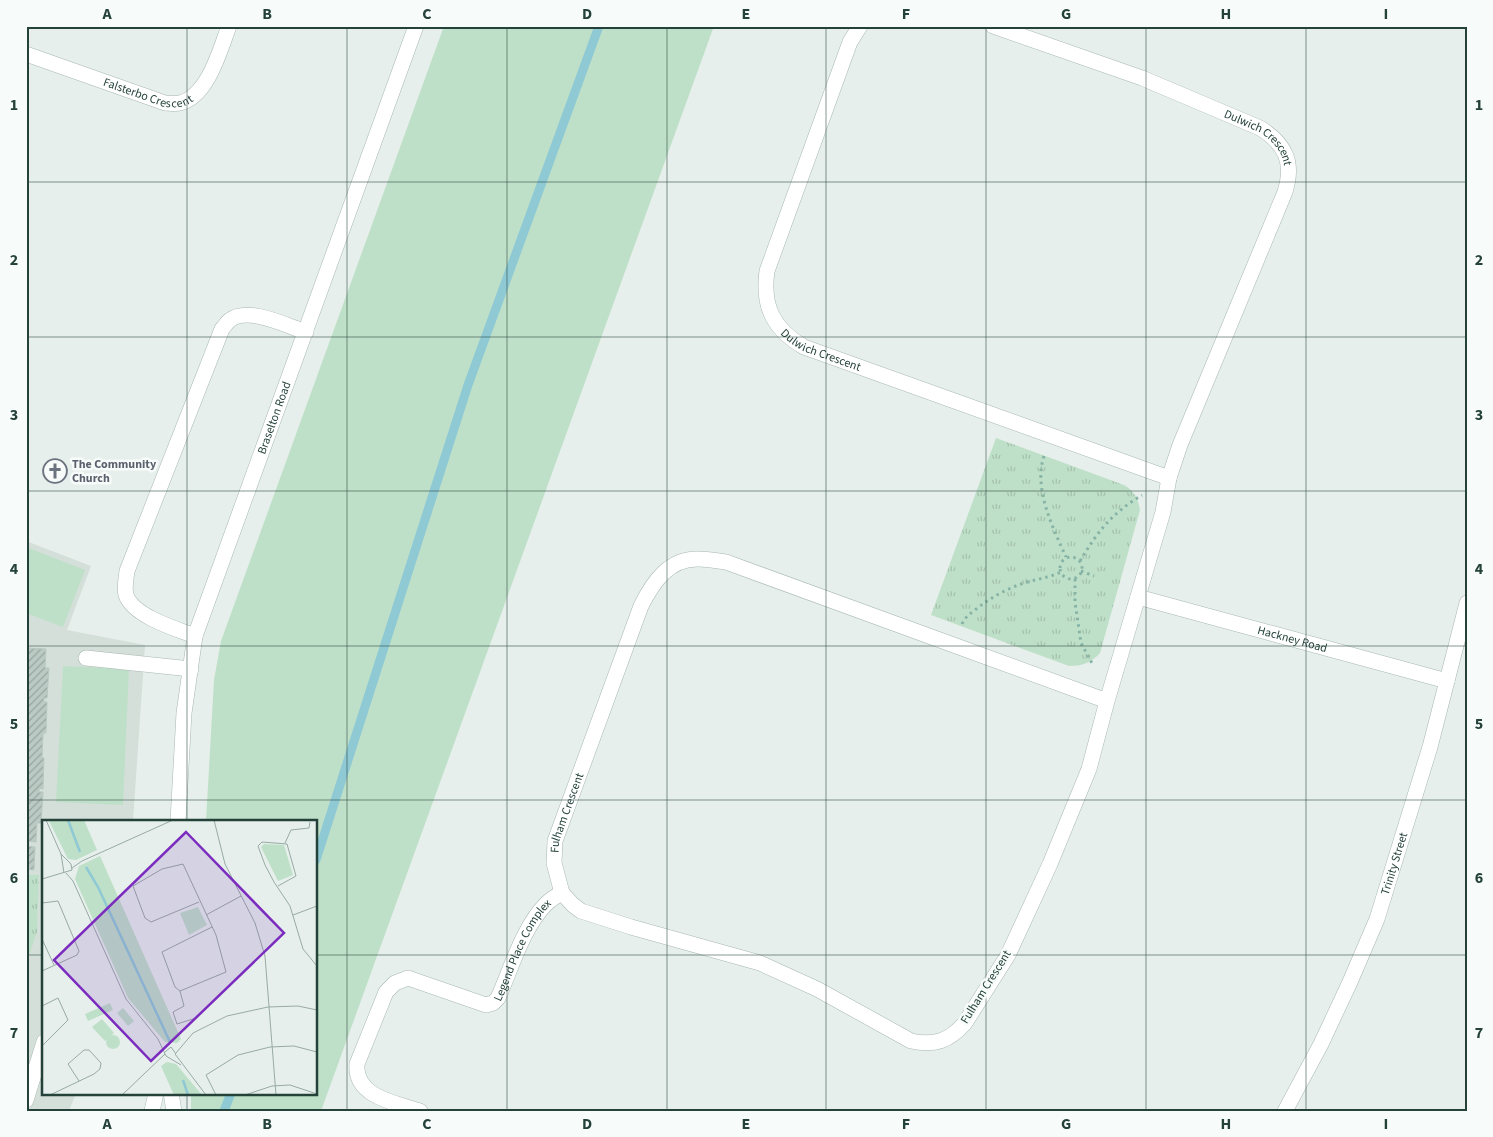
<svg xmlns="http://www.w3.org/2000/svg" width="1493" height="1137" font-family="'Source Sans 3',sans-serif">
	<defs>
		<pattern id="park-tufts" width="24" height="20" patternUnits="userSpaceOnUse" patternTransform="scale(1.25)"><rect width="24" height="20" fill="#bfe0c8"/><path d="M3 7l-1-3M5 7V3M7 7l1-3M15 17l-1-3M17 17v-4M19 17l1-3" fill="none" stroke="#a4c1ad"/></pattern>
		<pattern id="building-hatch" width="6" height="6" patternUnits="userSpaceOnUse" patternTransform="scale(1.25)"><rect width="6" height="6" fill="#bbcac4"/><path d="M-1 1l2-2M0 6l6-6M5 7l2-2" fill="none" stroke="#98a6a0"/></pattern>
	</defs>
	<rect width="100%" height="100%" fill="#e6efeb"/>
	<path fill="#d4dfda" d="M26,541L91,566L67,630L145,645L133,821H44V1093H76L69,1111H26Z"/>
	<path fill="#bfe0c8" d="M444,26H714L321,1111H191V1093H316V821H206L214,680L221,641Z
		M26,547L85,570L63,627L26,613Z
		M63,666L129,669L123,805L56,802Z"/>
	<path fill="url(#park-tufts)" d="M996,438L1124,485C1134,491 1138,498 1140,510L1100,653C1091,663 1082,666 1069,666L931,615Z
		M26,875H39L37,932L26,965Z"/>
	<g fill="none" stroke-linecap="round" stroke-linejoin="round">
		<path stroke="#8ec9d4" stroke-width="9" d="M316,860L468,385L599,26
			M224,1111L231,1093"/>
	</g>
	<path fill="url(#building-hatch)" stroke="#b8c9c2" d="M26,648L46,649L45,668H49L47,698H44V702H47L46,733H43L42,758H44L43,789L39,788V792H43L41,823H37L36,842L26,841Z
		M26,846L35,847L34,870L26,869Z"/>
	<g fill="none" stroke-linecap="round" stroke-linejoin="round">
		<g stroke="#a8b8b2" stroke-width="16">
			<path id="service" d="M195,636C176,629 133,616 126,595C124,588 126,579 127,571L222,329C225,326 227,322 230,320C248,306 287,326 306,332
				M86,658L191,669
				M26,1100L44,1042"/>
		</g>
		<g stroke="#a8b8b2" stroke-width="16">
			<g id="minor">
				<path id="s1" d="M860,26L850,42L767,271C762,306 773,329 804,347L1169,478"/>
				<path id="s2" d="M993,26L1142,78L1260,128C1286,144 1294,163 1285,192L1180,445L1169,478L1163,512L1107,701L1089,769L1050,864L1008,955L965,1023C949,1041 935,1046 911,1041L817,989L760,963L631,927L581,911L573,905L562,893L554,863L555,841L641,606C653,582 669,558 699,559C708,559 717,561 726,562L1107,701"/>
				<path id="s3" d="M26,54L165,103C169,103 176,104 180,103C208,96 220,50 229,26"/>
				<path id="s4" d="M1138,597L1447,681"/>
				<path id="s5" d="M420,1111C396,1103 354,1097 357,1064L386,992L395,983L408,978L486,1005L493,1003L498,998C511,969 523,927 546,904C550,900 556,896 562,893"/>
				<path id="s6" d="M1285,1111L1321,1044L1350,982L1377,919L1430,747L1467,603"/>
			</g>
		</g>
		<g stroke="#a8b8b2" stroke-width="16">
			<g id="tertiary">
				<path id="s7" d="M178,821L184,713L195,636L416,26"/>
				<path d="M171,1093L174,1111"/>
				<path d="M152,1111L156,1093"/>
			</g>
		</g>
		<path stroke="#86b3a5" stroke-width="3" stroke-dasharray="2.5 4" stroke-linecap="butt" d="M1044,456C1033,488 1053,528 1066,557
			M1060 568a11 11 0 1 1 22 0a11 11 0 1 1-22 0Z
			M1080,561C1098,531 1111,514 1142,495
			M1081,571L1094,576
			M1075,579V602L1081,643L1093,665
			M962,624C965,617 970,614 975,610C991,597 1008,588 1027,582C1039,579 1050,577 1061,572"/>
		<use href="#service" stroke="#fff" stroke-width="15"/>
		<use href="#minor" stroke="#fff" stroke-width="15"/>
		<use href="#tertiary" stroke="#fff" stroke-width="15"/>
	</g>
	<path fill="none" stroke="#24423a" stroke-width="1" stroke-opacity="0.55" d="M187,26V821M347,26V1111M507,26V1111M667,26V1111M826,26V1111M986,26V1111M1146,26V1111M1306,26V1111M26,182H1467M26,337H1467M26,491H1467M26,646H1467M26,800H1467M26,955H44M316,955H1467M187,1093V1111"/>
	<defs>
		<g id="church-ring" transform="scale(1.25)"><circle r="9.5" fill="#f7fbf9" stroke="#6b7280" stroke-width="1.5"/><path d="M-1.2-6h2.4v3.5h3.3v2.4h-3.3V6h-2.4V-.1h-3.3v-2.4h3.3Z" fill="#6b7280"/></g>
	</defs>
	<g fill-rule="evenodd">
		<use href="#church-ring" x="55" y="471"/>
	</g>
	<g text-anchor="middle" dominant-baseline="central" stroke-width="5" stroke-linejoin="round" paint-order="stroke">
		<g font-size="12" fill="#24423a" stroke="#f7fbf9">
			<text stroke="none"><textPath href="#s3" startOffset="129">Falsterbo Crescent</textPath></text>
			<text stroke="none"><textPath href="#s2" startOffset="291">Dulwich Crescent</textPath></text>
			<text stroke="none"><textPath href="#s1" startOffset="370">Dulwich Crescent</textPath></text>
			<text stroke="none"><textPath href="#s7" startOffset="418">Braselton Road</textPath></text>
			<text stroke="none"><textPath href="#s4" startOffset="160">Hackney Road</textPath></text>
			<text stroke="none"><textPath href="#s2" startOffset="1782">Fulham Crescent</textPath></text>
			<text stroke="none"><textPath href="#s6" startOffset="271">Trinity Street</textPath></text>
			<text stroke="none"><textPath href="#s5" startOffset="341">Legend Place Complex</textPath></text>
			<text transform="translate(986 987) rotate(-58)">Fulham Crescent</text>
		</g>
		<g font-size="12" font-weight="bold" fill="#5b616d" stroke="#f7fbf9" text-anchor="start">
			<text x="72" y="464">The Community<tspan x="72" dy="14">Church</tspan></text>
		</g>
	</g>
	<g transform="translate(42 820)">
		<rect width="275" height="275" fill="#e6efeb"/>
		<path d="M42,0L55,30L34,40L26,39L7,1ZM58,36L139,219L135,223L123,222L86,178L33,59L37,46ZM68,183L71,190L46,201L43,194ZM81,188L92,201L86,206L75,193ZM60,199L72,213L63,221L50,207ZM125,242L134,244L160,275H132L119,246Z" fill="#bfe0c8"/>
		<path d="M222,24L242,25L251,55L236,61L219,27ZM156,87L165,105L147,115L138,93ZM64 222a7 7 0 1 1 14 0a7 7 0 1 1-14 0Z" fill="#bfe0c8"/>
		<path fill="none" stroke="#8ec9d4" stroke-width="2.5" d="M26,0L38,32M44,47L56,67L128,222M141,260L146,275"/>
		<path fill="none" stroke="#98aaa4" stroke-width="1" d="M4,0L19,34L22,53M172,0L183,44L213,103L223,136L234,275M243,23L249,10L267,8L268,2M19,34L29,44L30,50M30,48L40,41L131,0M24,53L31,61L84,179L116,219L124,236L139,245M0,59L30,50M236,66L254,56L245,24L220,22L216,26L223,45L232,62L248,86L261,129L275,146M0,83L16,81L37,131L35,135L0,151M164,95L199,76M251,95L275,86M0,119L12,145M138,171L184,152L174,115L141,44L120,49L91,66L103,98L109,102L157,82M138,171L133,167L120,132L170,107M138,171L142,186L131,192L135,204L154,198M0,186L16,178L26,200L0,226M123,232L129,227L134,234M134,233L151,213L185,196L226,187L256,186L275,190M133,234L164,275M8,275L52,254L58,249L59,243L47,230H42L26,244L37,261M80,275L123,234M174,275L164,255L196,235L228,227L252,226L275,232M203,275L230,266L248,265L275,274"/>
		<path fill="#7b2cbf" fill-opacity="0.15" stroke="#7b2cbf" stroke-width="2.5" d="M144,12L242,113L109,241L12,140Z"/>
		<rect width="275" height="275" fill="none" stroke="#24423a" stroke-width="2.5"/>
	</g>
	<rect width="1493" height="1137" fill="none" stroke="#f7fbf9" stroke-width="55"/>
	<rect x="28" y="28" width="1438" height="1082" fill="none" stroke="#24423a" stroke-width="2"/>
	<g font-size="16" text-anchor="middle" font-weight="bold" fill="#24423a">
		<text x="107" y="19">A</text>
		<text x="267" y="19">B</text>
		<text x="427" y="19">C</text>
		<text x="587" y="19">D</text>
		<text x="746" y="19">E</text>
		<text x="906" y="19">F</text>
		<text x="1066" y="19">G</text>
		<text x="1226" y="19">H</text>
		<text x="1386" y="19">I</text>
		<text x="14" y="110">1</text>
		<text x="1479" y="110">1</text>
		<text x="14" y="265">2</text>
		<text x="1479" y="265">2</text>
		<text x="14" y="420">3</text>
		<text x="1479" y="420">3</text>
		<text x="14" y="574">4</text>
		<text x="1479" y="574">4</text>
		<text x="14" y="729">5</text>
		<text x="1479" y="729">5</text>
		<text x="14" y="883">6</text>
		<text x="1479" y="883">6</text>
		<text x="14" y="1038">7</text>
		<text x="1479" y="1038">7</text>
		<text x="107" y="1129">A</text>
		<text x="267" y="1129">B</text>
		<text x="427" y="1129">C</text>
		<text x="587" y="1129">D</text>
		<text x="746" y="1129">E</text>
		<text x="906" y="1129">F</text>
		<text x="1066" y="1129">G</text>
		<text x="1226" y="1129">H</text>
		<text x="1386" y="1129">I</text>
	</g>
</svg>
